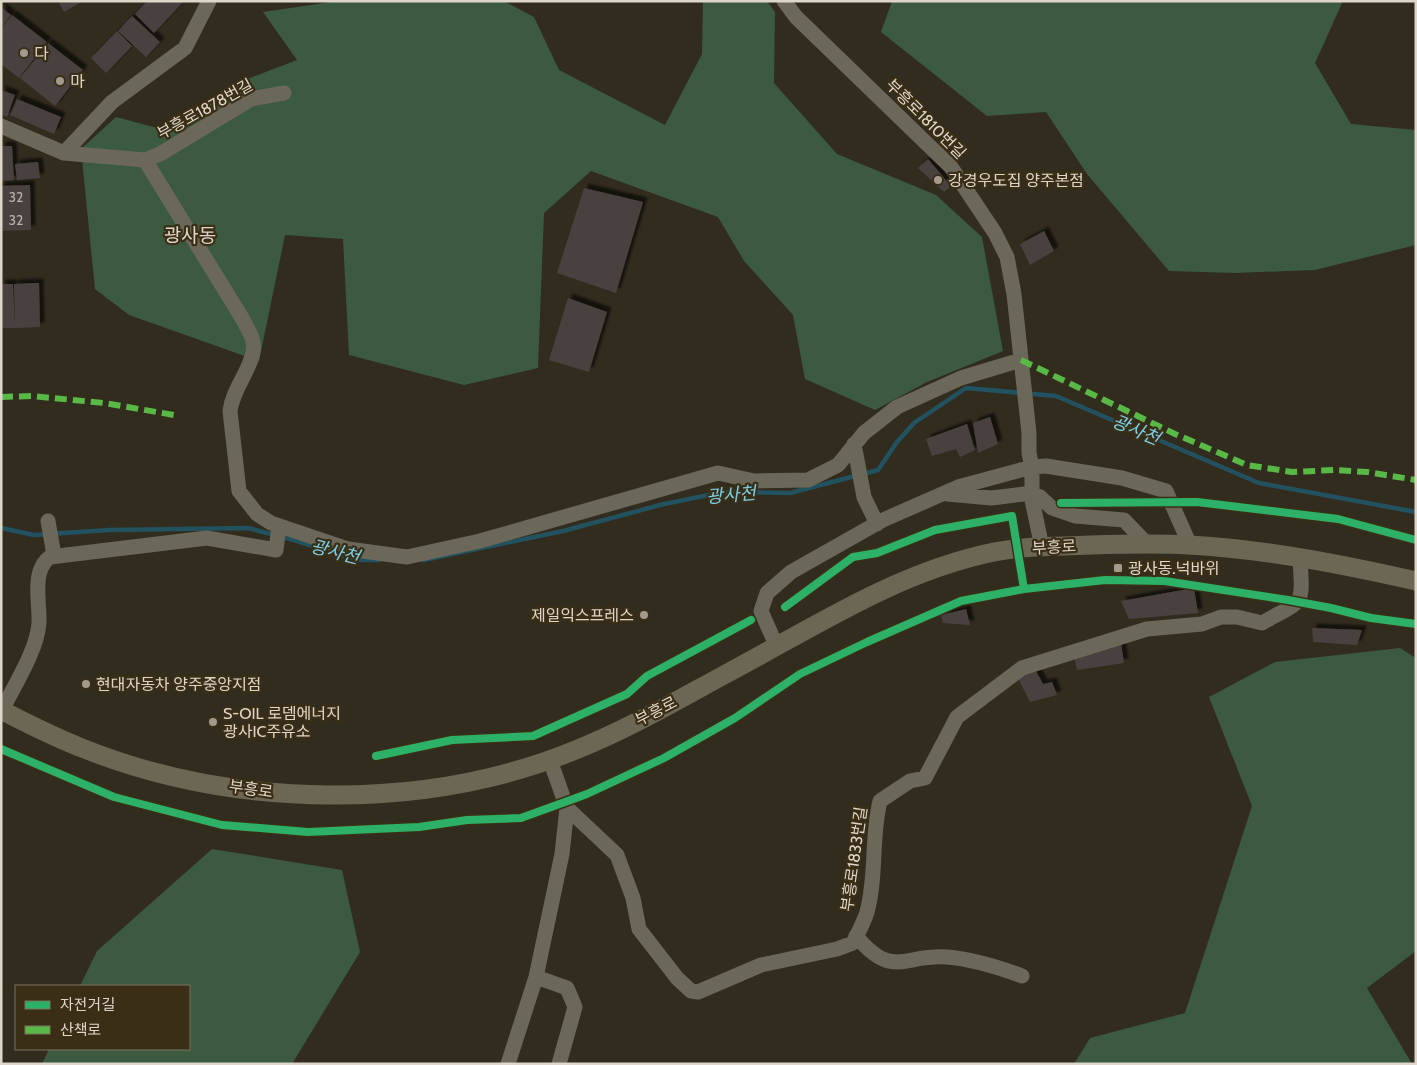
<svg xmlns="http://www.w3.org/2000/svg" width="1417" height="1065" font-family="Cabin,'Noto Sans KR',sans-serif">
	<defs>
		<filter id="shadow"><feDropShadow dx="4.5" dy="-4.5" stdDeviation="1" flood-color="#0009"/></filter>
	</defs>
	<rect width="100%" height="100%" fill="#322c1e"/>
	<path fill="#3b5a40" d="M338,1H504L534,17L559,70L665,125L702,54L703,1H767L775,12L774,83L837,154L936,195L982,237L1003,351L927,382L875,410L805,379L793,315L744,261L718,217L591,171L544,213L538,368L464,385L349,355L343,239L285,235L259,361L129,315L95,289L81,149L116,117L169,131L227,87L297,60L263,12Z
		M892,1H1343L1315,63L1351,124L1416,130V245L1315,270L1234,273L1169,271L1087,174L1046,112L987,116L881,32Z
		M1400,648L1416,658V951L1367,988L1412,1064H1074L1090,1038L1185,1013L1252,806L1209,697L1275,662Z
		M212,849L342,870L360,952L292,1064H42L49,1049H189V986H80L97,951Z"/>
	<g fill="none" stroke-linecap="round" stroke-linejoin="round">
		<path stroke="#225260" stroke-width="4.5" d="M1,528L34,535L109,530L248,528L294,540L356,560H379
			M424,560L563,531L664,504L724,492L790,493L878,470L897,442L914,423L966,388L1056,396L1259,483L1416,512"/>
	</g>
	<path fill="#4a4040" filter="url(#shadow)" d="M58,1H83L64,12Z
		M147,1H184L154,33L135,14Z
		M1,7L11,15L1,27Z
		M12,15L47,42L19,78L1,64V28Z
		M132,16L160,42L146,57L118,31Z
		M117,31L132,46L106,73L91,58Z
		M48,43L83,70L55,106L20,78Z
		M1,90L15,95L7,117L1,114Z
		M17,99L61,117L54,134L10,115Z
		M1,146H12L14,180L1,181Z
		M928,159L951,186L944,192L918,168Z
		M38,162L40,178L17,180L15,164Z
		M30,185L31,230L1,231V186Z
		M584,188L643,202L616,293L557,273Z
		M1044,231L1054,251L1030,265L1020,244Z
		M39,283L40,327L15,328L14,284Z
		M1,284H13L15,328H1Z
		M568,298L607,312L589,372L549,360Z
		M990,417L998,444L978,453L973,423Z
		M967,424L975,450L960,457L956,449L932,456L926,439Z
		M1194,588L1198,613L1129,619L1121,601Z
		M966,609L970,625L943,623L941,615Z
		M1312,628L1362,630L1357,645L1313,642Z
		M1121,643L1124,663L1077,670L1074,656Z
		M1035,669L1043,684L1052,682L1057,695L1030,702L1018,678Z"/>
	<g fill="none" stroke-linecap="round" stroke-linejoin="round">
		<path stroke="#6b685a" stroke-width="15" d="M784,1L796,17L951,167L995,233L1007,257L1014,294L1029,433V453L1032,467V500L1042,547
			M1,126L64,153L145,160L242,318C247,328 256,340 253,352C250,371 233,388 230,411L239,491L257,514L271,523L348,549L407,557L480,541L718,473L754,481L808,480L838,465L864,433L897,407L961,378L1021,360
			M64,153L112,102L185,48L209,1
			M145,160L160,154L251,99L284,93
			M854,444L864,497L877,524
			M947,494L992,498L1032,493L1040,497L1052,508L1075,516L1124,520L1146,543
			M48,521L54,555
			M776,645L761,611L767,593L791,572L883,520L958,487L1032,467L1046,466L1122,478L1166,491L1190,545
			M1,712C14,686 37,651 39,623C40,603 31,570 50,557L207,538L276,550L279,526
			M567,808L617,855L633,898L639,929L677,978L691,991L698,992L761,965L837,949L853,943C858,933 864,922 867,912C877,875 871,837 880,801L910,781L925,778L957,717L1022,668L1147,629L1202,624L1221,617H1237L1262,623C1304,599 1303,608 1300,559
			M856,936C893,980 903,954 947,957C972,959 998,967 1022,976
			M536,977L567,988L575,1007L559,1064
			M508,1064L536,977L562,854L567,808L550,760"/>
		<path stroke="#6c6755" stroke-width="19" d="M1,710C28,724 54,737 82,748C234,809 426,812 578,749C628,729 676,701 724,675C811,629 896,572 994,552C1026,546 1059,546 1091,545C1123,544 1155,543 1188,545C1264,549 1341,564 1416,581"/>
		<path stroke="#58b947" stroke-width="6" stroke-dasharray="12 6" stroke-linecap="butt" d="M1021,360L1175,434L1247,465L1292,472L1334,470L1367,472L1416,480
			M1,397L32,396L104,403L174,415"/>
		<g stroke="#3a2f16" stroke-width="11">
			<path id="cycleway" d="M1061,503L1197,502L1338,519L1416,540
				M785,607L853,557L877,553L935,530L1012,516L1024,589
				M1,749L114,797L222,825L308,832L419,827L467,820L521,818L587,794L664,758L735,718L800,674L867,642L961,601L1024,589L1105,580L1165,581L1288,600L1331,608L1371,618L1416,624
				M376,756L452,740L533,736L627,694L647,676L751,620"/>
		</g>
		<use href="#cycleway" stroke="#2db169" stroke-width="8"/>
	</g>
	<g fill="#a29b8d" stroke="#3a2f16" stroke-width="2">
		<circle cx="24" cy="53" r="5"/>
		<circle cx="60" cy="81" r="5"/>
		<circle cx="938" cy="180" r="5"/>
		<rect x="1113" y="563" width="10" height="10" rx="2.5"/>
		<circle cx="644" cy="615" r="5"/>
		<circle cx="86" cy="684" r="5"/>
		<circle cx="213" cy="722" r="5"/>
	</g>
	<g text-anchor="middle" dominant-baseline="central" stroke-width="4.5" stroke-linejoin="round" paint-order="stroke">
		<g font-size="14" fill="#b9b1a7">
			<text x="16" y="197">32</text>
			<text x="16" y="220">32</text>
		</g>
		<g font-size="16" fill="#ded7c9" stroke="#3a2f16" text-anchor="start">
			<text x="34" y="53">다</text>
			<text x="70" y="81">마</text>
			<text x="948" y="180">강경우도집 양주본점</text>
			<text x="1128" y="568">광사동.넉바위</text>
			<text x="634" y="615" text-anchor="end">제일익스프레스</text>
			<text x="96" y="684">현대자동차 양주중앙지점</text>
			<text x="223" y="713">S-OIL 로뎀에너지<tspan x="223" dy="18">광사IC주유소</tspan></text>
		</g>
		<g font-size="16" fill="#ded7c9" stroke="#3a2f16">
			<text transform="translate(205 109) rotate(-29)">부흥로1878번길</text>
			<text transform="translate(926 119) rotate(45)">부흥로1810번길</text>
			<text transform="translate(1054 547) rotate(-3)">부흥로</text>
			<text transform="translate(656 711) rotate(-27)">부흥로</text>
			<text transform="translate(251 789) rotate(8)">부흥로</text>
			<text transform="translate(854 859) rotate(-82)">부흥로1833번길</text>
		</g>
		<g font-size="18" font-style="italic" fill="#78cee9" stroke="#3a2f16">
			<text transform="translate(1136 430) rotate(23)">광사천</text>
			<text transform="translate(731 495) rotate(-5)">광사천</text>
			<text transform="translate(335 552) rotate(14)">광사천</text>
		</g>
		<g font-size="19" fill="#ded7c9" stroke="#3a2f16">
			<text x="190" y="235">광사동</text>
		</g>
	</g>
	<rect width="1417" height="1065" fill="none" stroke="#ded7c9" stroke-width="5"/>
	<rect x="15" y="985" width="175" height="65" fill="#3a2f16" stroke="#7c725e"/>
	<rect x="25" y="1001" width="25" height="8" fill="#2db169" stroke="#7c725e"/>
	<text x="60" y="1010" font-size="15" fill="#ded7c9">자전거길</text>
	<rect x="25" y="1026" width="25" height="8" fill="#58b947" stroke="#7c725e"/>
	<text x="60" y="1035" font-size="15" fill="#ded7c9">산책로</text>
</svg>
